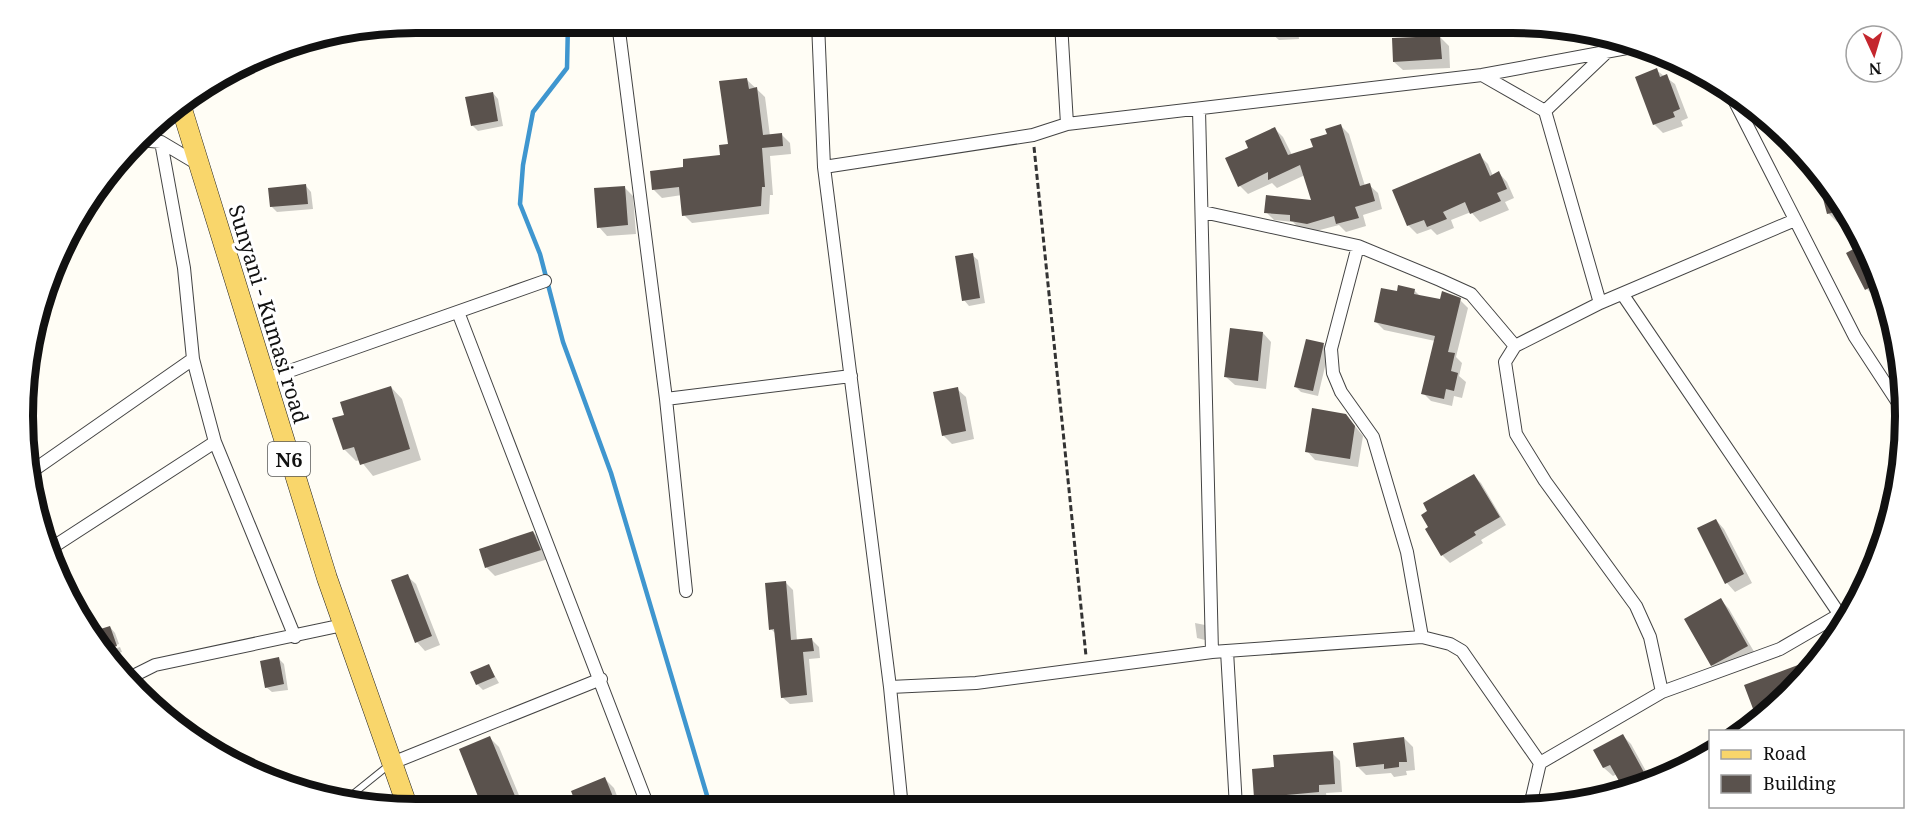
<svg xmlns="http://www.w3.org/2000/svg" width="1928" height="832" font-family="'Noto Serif',serif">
	<rect width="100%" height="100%" fill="#fffdf5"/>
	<path fill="#0003" d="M1259,23H1311V28L1298,29L1299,39L1279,40Z
		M1348,23H1368V24L1351,25Z
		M1440,37L1449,46L1450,68L1403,70L1394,62Z
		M1656,70L1675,84L1688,118L1681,121L1683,126L1663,133L1654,124Z
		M746,79L765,97L770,136L782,135L790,143L791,154L770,156L773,195H770L769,214L692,223L684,215L682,195L662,198L653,189L685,168L721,156L730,146Z
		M493,93L498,99L503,126L478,131L472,125Z
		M1341,126L1349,134L1365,186L1369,185L1378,193L1382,209L1363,215L1366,226L1346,232L1339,225L1316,231L1300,229L1293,222L1274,220L1266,212L1313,202L1305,175L1277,188L1272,183L1248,194L1240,186L1250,148L1275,129L1283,137L1292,155L1315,148Z
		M1479,155L1488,164L1493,176L1499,173L1507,182L1514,198L1505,202L1509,210L1480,222L1471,212L1451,220L1454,228L1437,235L1431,229L1417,234L1409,226L1394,191Z
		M1826,179L1851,219L1837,222L1829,214L1820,180Z
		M306,186L311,192L313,209L277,212L271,206Z
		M624,187L633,196L636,234L607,236L599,227Z
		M1866,244L1884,293L1875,298L1867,289L1848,254Z
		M972,255L978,260L985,303L969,306L964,300Z
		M1414,290L1421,297L1442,301L1460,300L1468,308L1456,357L1462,363L1459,376L1466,382L1462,398L1454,396L1452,406L1431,401L1423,393L1435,341L1384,330L1376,322L1398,292Z
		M1263,333L1271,342L1266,389L1235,385L1226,377Z
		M1323,344L1329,350L1318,396L1301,392L1295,386Z
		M391,387L402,399L421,460L373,476L360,460L356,461L344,449L346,415Z
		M957,389L966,397L974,439L952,444L943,435Z
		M1346,415L1363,436L1358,467L1315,460L1307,451Z
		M1474,476L1481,483L1506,525L1481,540L1483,543L1450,563L1442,555Z
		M1716,520L1724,529L1752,583L1735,592L1727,583Z
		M533,532L542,541L548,559L495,576L487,568L481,550Z
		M407,576L416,584L440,645L425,651L417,642Z
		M785,582L793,590L797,641L812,640L819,647L820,658L809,659L813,702L790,704L782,697L776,634L771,629Z
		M1721,600L1729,609L1756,655L1720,673L1712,665Z
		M88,623L95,632L110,627L115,633L119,644L105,649L85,624Z
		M1195,623L1205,625V640L1197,638Z
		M120,647L122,652L110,656L107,651Z
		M278,658L284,664L288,690L272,692L266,687Z
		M489,666L499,683L483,690L477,684Z
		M1623,736L1631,744L1652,782L1626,789L1617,774L1613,776L1604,768L1595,750Z
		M490,738L499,747L523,805L512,809L485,808Z
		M1404,738L1413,747L1415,770L1406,771L1407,775L1394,777L1391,773L1366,775L1358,767Z
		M1332,753L1340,761L1342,792L1326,793L1327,800L1264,805L1255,797L1275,768Z
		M605,779L614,788L622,809H580L573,791Z
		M674,798L683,809H663L661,804Z"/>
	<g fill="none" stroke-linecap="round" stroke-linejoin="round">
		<path stroke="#3f96cf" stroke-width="4.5" d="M568,23L567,68L533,112L523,165L520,204L540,254L563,342L611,473L711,809"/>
	</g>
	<path fill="#5a524d" d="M1440,36L1442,59L1393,62L1392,38Z
		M1657,68L1660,77L1667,74L1680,109L1673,112L1675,117L1653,125L1635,77Z
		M747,78L749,89L757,87L763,135L782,133L783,146L762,148L765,187H762L761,206L682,216L679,187L652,190L650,171L683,167V159L720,155L719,145L728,144L719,81Z
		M493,92L498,121L471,126L465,97Z
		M1341,124L1360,186L1370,183L1375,201L1355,207L1359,218L1336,224L1334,216L1307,224L1290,221V215L1264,213L1266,195L1311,200L1300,165L1268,180V172L1238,187L1225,158L1248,148L1245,141L1275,127L1288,155L1313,147L1310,139L1327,134L1325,129Z
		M1480,153L1490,176L1499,171L1507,189L1497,193L1501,201L1470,214L1465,202L1443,212L1447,219L1427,227L1424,220L1407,226L1392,190Z
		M1815,167L1824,177L1845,210L1827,214Z
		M306,184L308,204L270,207L268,188Z
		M625,186L628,225L597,228L594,188Z
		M1865,243L1880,282L1865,290L1846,253Z
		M973,253L980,298L962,301L955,256Z
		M1398,285L1415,289L1414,294L1440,299L1442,291L1461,298L1448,352L1455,353L1451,371L1458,373L1454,391L1446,389L1444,399L1421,394L1435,336L1374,322L1381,288L1397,291Z
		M1230,328L1263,332L1258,381L1224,377Z
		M1306,339L1324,343L1313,391L1294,387Z
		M391,386L410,449L360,465L354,447L343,450L332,418L344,415L340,402Z
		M958,387L966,431L942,436L933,392Z
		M1312,408L1346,414L1355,426L1350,459L1305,452Z
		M1474,474L1500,517L1474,532L1476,535L1441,556L1425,529L1428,527L1421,515L1427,511L1423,503Z
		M1716,519L1744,574L1725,584L1697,528Z
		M533,531L541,550L485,568L479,549Z
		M408,574L432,636L415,643L391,580Z
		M786,581L791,640L812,638L814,651L803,652L807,695L781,698L774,629L769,630L765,583Z
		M1721,598L1748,646L1711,666L1684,619Z
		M110,626L117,646L106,650L91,632Z
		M279,657L284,684L265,688L260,661Z
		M1806,662L1809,671L1758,722L1744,685Z
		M489,664L495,677L476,685L470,672Z
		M1623,734L1646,776L1623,788L1610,765L1603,768L1593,750Z
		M490,736L515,796L483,809L459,749Z
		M1404,737L1407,762H1399V767L1384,769V764L1356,767L1353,743Z
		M1333,751L1335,784L1319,785V792L1254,798L1252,769L1274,767L1273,755Z
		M605,777L618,809H578L571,791Z"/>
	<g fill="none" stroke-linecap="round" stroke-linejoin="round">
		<g stroke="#444" stroke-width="8">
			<path id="service" d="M348,798L389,765"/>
		</g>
		<g stroke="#444" stroke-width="14">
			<path id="minor" d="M618,23L666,399L686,591
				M818,23L824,167L890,687L902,808
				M1061,23L1067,124
				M1482,75L1545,111L1600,303
				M1729,90L1855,337L1904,412
				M1199,110L1212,652
				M1545,111L1607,52
				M140,140L161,142L198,164
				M161,142L184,268L193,359L200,386L215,442L295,637
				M824,167L1033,135L1067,124L1482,75L1643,45
				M1203,212L1358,246L1440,280L1471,294L1515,346
				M1358,246L1331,349L1333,373L1341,392L1373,437L1407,552L1422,637
				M1623,295L1840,615
				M458,312L649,809
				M264,380L545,281
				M666,399L851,376
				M28,474L193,359
				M53,547L215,442
				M1227,651L1236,807
				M133,683L137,674L155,665L343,625
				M890,687L976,683L1212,652L1422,637L1450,644L1462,651L1540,763
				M1662,692L1650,637L1636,606L1545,481L1516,434L1505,362L1515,346L1600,303L1795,220
				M392,763L601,679
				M1530,806L1540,763L1662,692L1780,649L1849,609"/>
		</g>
		<g stroke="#222" stroke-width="21">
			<path id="primary" d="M181,106L327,578L408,808"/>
		</g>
		<path stroke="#333" stroke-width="3" stroke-dasharray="6 3" stroke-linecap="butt" d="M1034,147L1086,656"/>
		<use href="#service" stroke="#fff" stroke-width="6"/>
		<use href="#minor" stroke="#fff" stroke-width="12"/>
		<use href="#primary" stroke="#f9d66b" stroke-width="20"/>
	</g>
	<g text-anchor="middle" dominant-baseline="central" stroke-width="6" stroke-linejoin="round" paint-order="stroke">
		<rect fill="#fff" stroke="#585858" stroke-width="1.5" x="268" y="442" width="42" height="34" rx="4.5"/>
		<g font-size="20" font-weight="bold" fill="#111">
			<text x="289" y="459">N6</text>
		</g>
		<g font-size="21" fill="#111" stroke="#fff">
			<text transform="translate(269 314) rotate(73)">Sunyani - Kumasi road</text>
		</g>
	</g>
	<path d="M0 0H1928V832H0ZM416 33H1512A383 383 0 0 1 1895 416V416A383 383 0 0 1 1512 799H416A383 383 0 0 1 33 416V416A383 383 0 0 1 416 33Z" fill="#fff" fill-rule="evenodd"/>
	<path fill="none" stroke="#111" stroke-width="8" d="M416 33H1512A383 383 0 0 1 1895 416V416A383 383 0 0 1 1512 799H416A383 383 0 0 1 33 416V416A383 383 0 0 1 416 33Z"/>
	<rect x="1709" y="730" width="195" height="78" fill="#ffffff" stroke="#a0a0a0" stroke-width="1.5"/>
	<rect x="1721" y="750" width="30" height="9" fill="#f9d66b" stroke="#a0a0a0" stroke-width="1.5"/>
	<text x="1763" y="760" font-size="18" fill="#111111">Road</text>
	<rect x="1721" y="775" width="30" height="18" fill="#5a524d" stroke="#a0a0a0" stroke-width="1.5"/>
	<text x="1763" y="790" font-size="18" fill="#111111">Building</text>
	<g transform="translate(1874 54) rotate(176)"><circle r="28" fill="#ffffff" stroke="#a0a0a0" stroke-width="1.5"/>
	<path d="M0-4.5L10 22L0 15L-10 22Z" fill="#c4262e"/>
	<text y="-9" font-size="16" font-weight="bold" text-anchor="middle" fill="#111111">N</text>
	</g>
</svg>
